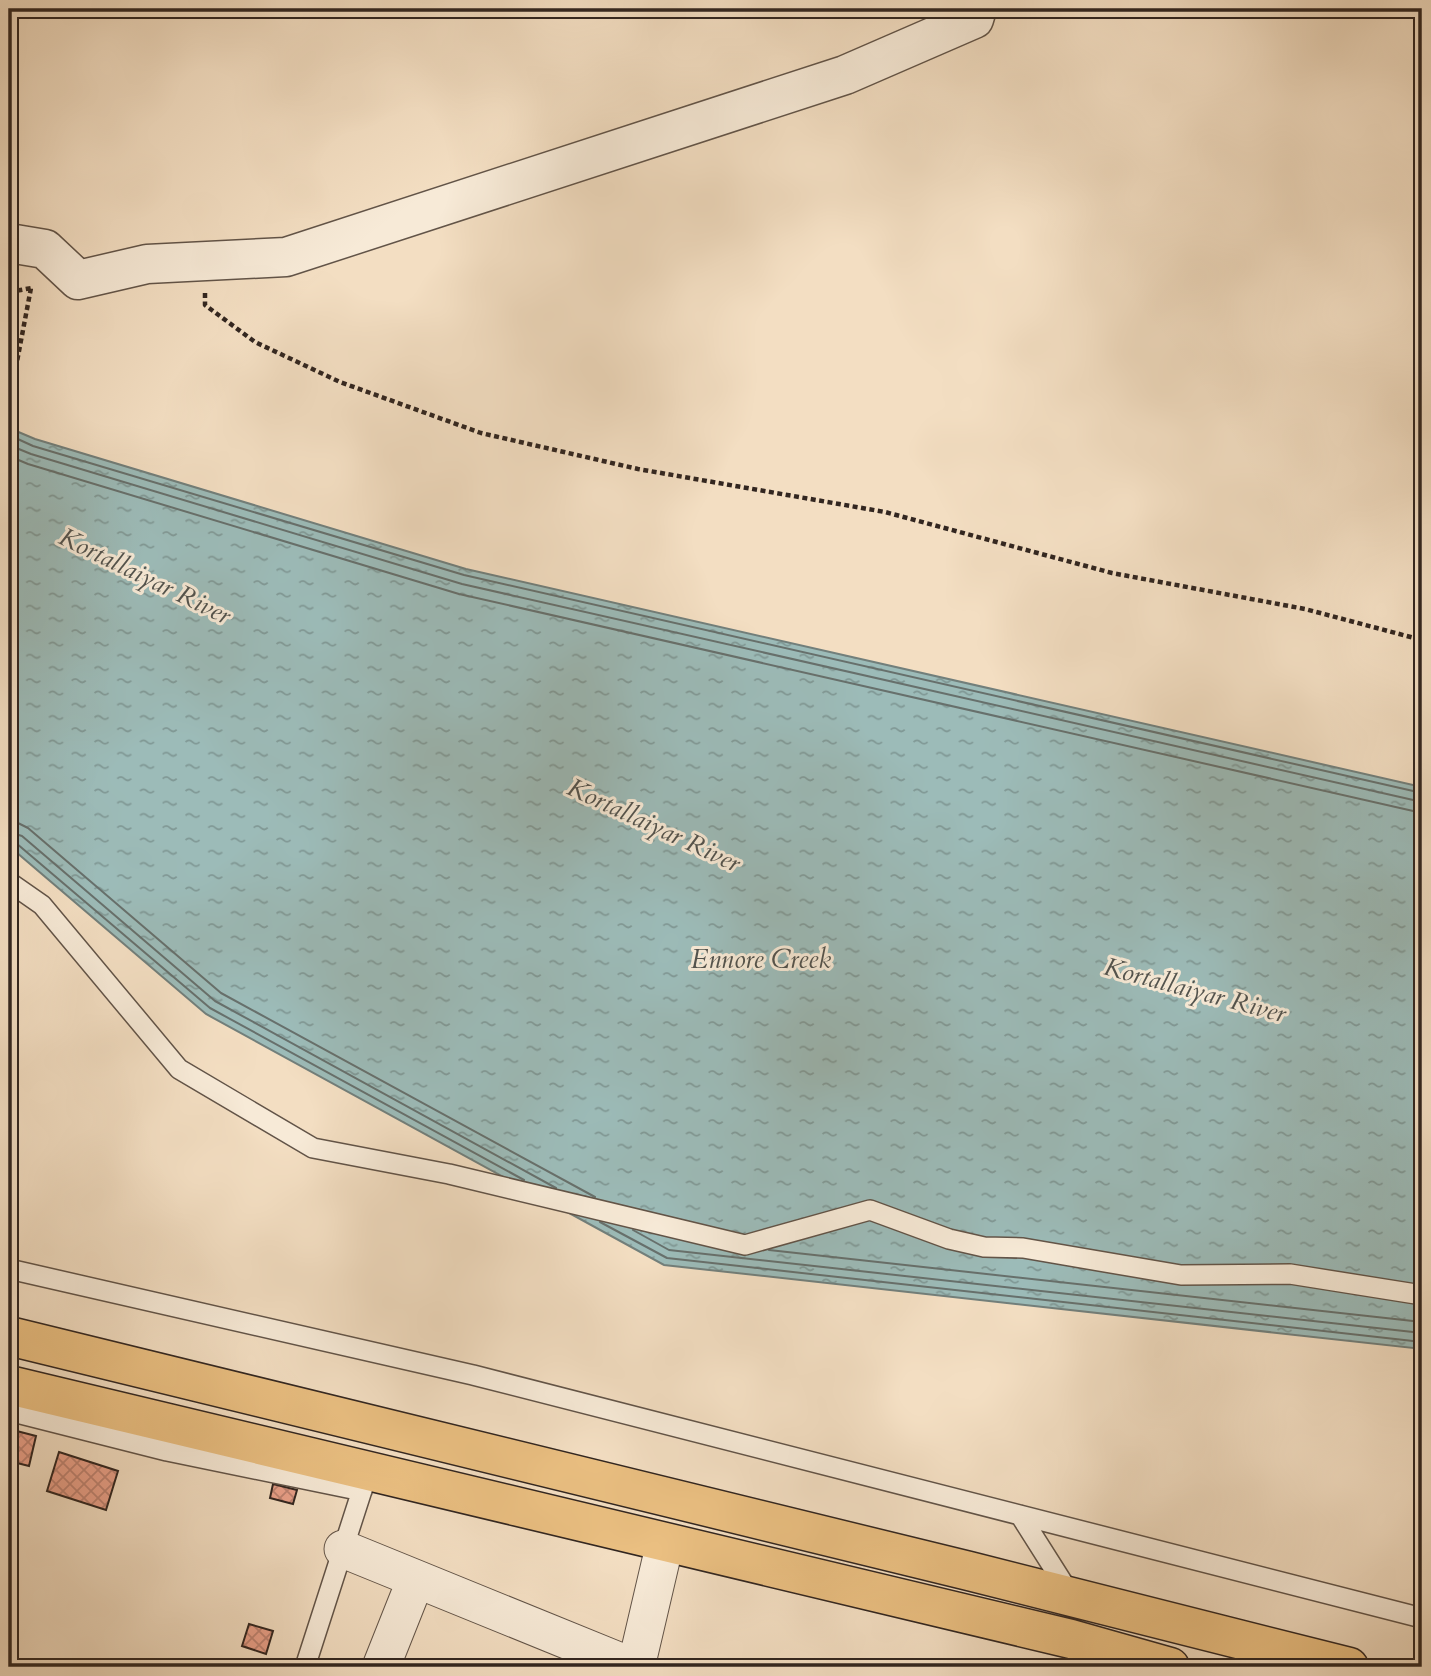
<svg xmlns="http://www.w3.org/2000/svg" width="1431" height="1676" font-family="Cardo,serif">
	<defs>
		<pattern id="water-ripples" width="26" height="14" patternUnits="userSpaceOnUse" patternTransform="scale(1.75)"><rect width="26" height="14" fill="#9cbbb8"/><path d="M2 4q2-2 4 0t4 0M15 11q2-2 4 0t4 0" fill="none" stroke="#809895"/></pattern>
		<pattern id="building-cross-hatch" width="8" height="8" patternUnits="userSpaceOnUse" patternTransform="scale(1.75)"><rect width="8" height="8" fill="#e9a089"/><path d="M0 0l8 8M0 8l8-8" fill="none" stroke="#bd8270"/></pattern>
	</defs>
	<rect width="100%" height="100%" fill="#f3dec2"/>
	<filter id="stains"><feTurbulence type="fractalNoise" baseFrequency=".00286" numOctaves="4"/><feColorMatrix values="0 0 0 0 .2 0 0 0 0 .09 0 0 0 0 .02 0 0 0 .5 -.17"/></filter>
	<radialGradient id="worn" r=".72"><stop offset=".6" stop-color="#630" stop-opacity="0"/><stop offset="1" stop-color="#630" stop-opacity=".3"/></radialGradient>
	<path fill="url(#water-ripples)" stroke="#727f7b" stroke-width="2" d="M9,428L35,439L466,569L1422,787V1349L664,1265L206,1014L9,846Z"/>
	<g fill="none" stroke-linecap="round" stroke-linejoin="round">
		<path stroke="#67706c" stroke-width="2" d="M9,435L33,446L464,575L1422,793
			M9,445L31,454L462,584L1422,802
			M9,456L28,464L459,594L1422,813
			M9,822L18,823L28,828L221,993L595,1197
			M9,832L22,836L215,1001L556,1188
			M9,841L16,843L210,1008L524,1180
			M600,1222L667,1258L1422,1342
			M633,1230L669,1250L1422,1333
			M769,1250L1422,1322"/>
	</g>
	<path fill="url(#building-cross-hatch)" stroke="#322620" stroke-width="2" d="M9,1429L36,1436L29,1466L9,1461Z
		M59,1452L118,1471L106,1510L47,1491Z
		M273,1484L297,1490L293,1504L270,1498Z
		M249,1624L273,1631L266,1654L242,1646Z"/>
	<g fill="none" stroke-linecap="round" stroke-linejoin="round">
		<g stroke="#625448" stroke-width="22">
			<path id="service" d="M9,882L42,905L179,1069L313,1148L449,1174L745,1245L870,1210L949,1239L984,1247L1023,1248L1181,1275L1290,1274L1422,1295
				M9,1269L473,1375L1422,1618
				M9,1411L167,1451L362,1491
				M1020,1515L1070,1594
				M305,1667L365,1481"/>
		</g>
		<g stroke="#625448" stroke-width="39">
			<path id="minor" d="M343,1549L633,1667
				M381,1667L416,1579
				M636,1667L665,1543"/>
		</g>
		<g stroke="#625448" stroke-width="41">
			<path id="tertiary" d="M9,243L45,249L78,280L147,264L286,257L845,75L974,19L977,9"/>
		</g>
		<g stroke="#322620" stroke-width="41">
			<path id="primary" d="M9,1336L969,1571L1349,1667
				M9,1385L1071,1639L1170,1667"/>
		</g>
		<path stroke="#322620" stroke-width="4.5" stroke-dasharray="5 3.5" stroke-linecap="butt" d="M9,292L32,288
			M205,293V305L255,342L340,382L481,433L638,469L885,512L1112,573L1305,609L1422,640
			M9,393L15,372L31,288"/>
		<use href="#service" stroke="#f7ead7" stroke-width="19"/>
		<use href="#minor" stroke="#f7ead7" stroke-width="37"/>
		<use href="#tertiary" stroke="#f7ead7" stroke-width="38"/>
		<use href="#primary" stroke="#eabf81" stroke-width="38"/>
	</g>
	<g text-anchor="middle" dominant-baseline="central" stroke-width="6" stroke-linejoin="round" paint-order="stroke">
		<g font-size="26" font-style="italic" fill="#52534e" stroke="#f7ead7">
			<text transform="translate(145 576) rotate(26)">Kortallaiyar River</text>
			<text transform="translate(654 825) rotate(25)">Kortallaiyar River</text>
			<text x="761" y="959">Ennore Creek</text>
			<text transform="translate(1195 990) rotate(15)">Kortallaiyar River</text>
		</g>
	</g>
	<rect width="1431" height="1676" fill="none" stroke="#f3dec2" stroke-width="35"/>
	<rect x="10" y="10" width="1410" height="1655" fill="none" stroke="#322620" stroke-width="3.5"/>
	<rect x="18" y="18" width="1396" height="1641" fill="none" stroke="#322620" stroke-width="2"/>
	<rect width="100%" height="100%" filter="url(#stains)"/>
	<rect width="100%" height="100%" fill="url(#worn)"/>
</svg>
